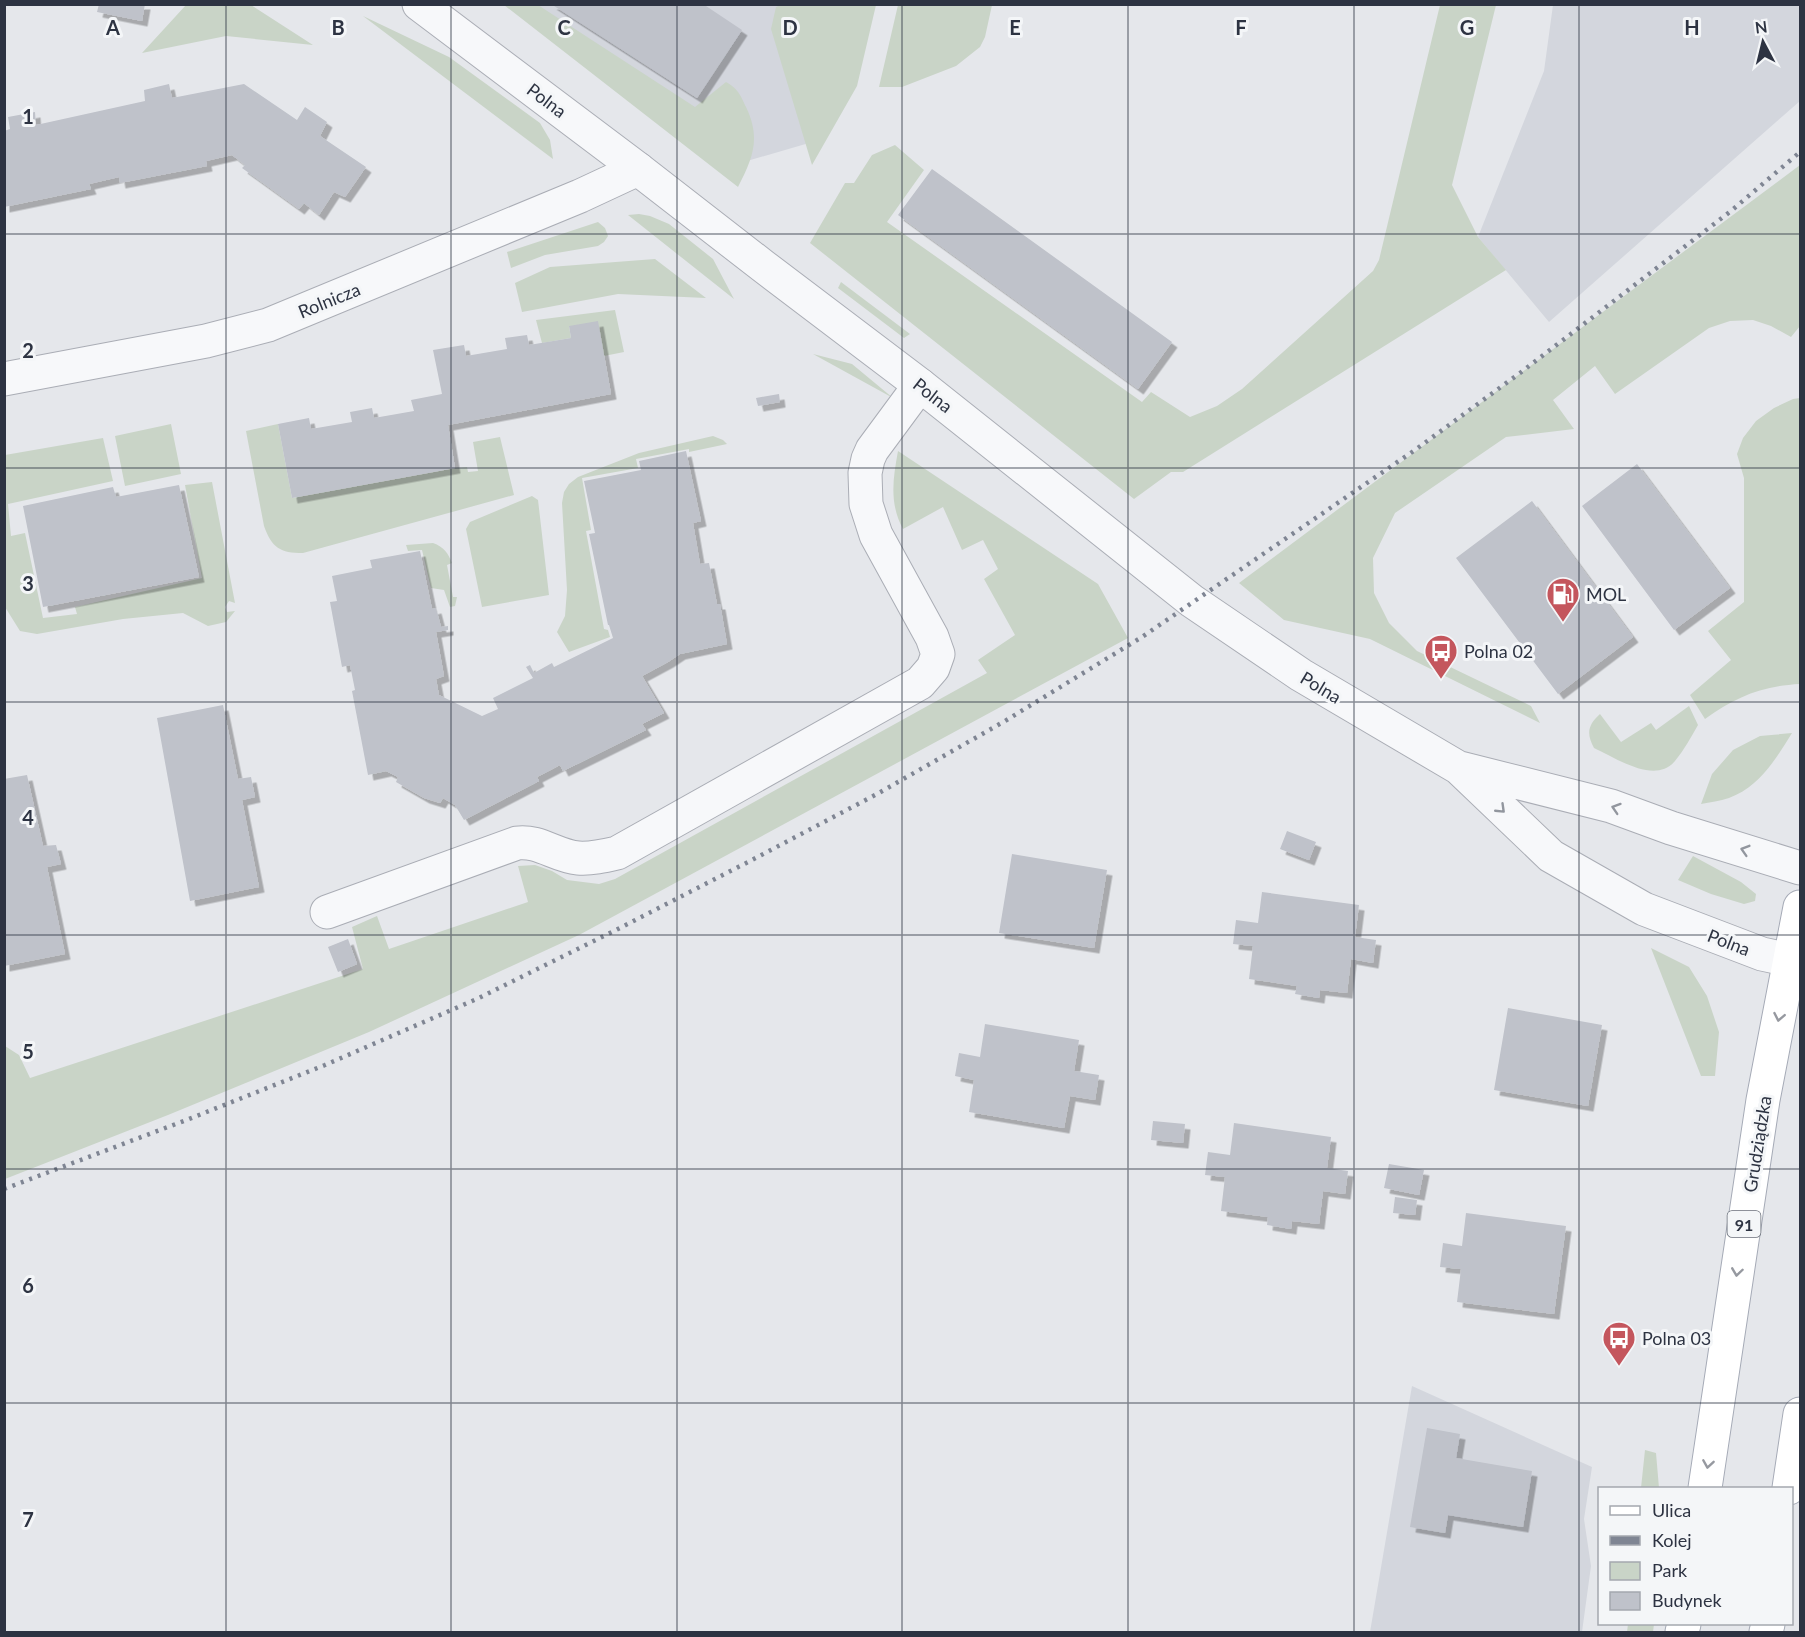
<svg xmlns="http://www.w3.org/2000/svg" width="1805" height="1637" font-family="Lato,sans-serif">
	<defs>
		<filter id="shadow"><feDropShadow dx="5.5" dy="5.5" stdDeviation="0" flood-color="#0004"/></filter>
	</defs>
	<rect width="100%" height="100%" fill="#e5e7eb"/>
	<path fill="#d3d6dd" d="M526,5H842L809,143L730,166Z
		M1553,5H1800V101L1549,322L1478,237L1544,71Z
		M1412,1386L1592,1467L1584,1519L1591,1566L1582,1632H1370Z"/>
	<path fill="#c9d4c7" d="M783,4L876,5L857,86L812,165L771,29L776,7Z
		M186,5H251L313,45L226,36L142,53Z
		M504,5H538L695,107L726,82C738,89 740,94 746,107C761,138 753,158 738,187Z
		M898,5V4L992,5L985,37L980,47L956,66L902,87H879Z
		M1440,5H1496L1452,185L1478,237L1506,270L1183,472H1171L1134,499L810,243L845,183H854L872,155L895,145L924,170L887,222L1142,402L1151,392L1190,417L1217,406L1242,389L1373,271L1379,260Z
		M363,16L449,57L540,123L550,140L553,159Z
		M1800,165V326L1791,337L1771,326L1753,320L1730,321L1709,328L1615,394L1595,366L1553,400L1574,429L1506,437L1395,513L1373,558L1374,593L1389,623L1417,651L1531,706L1540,723L1370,639L1284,620L1239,583Z
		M639,214L650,216L669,224L713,259L734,299L628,215Z
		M598,222L605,228L608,236L604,242L598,246L545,255L511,268L507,252Z
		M655,259L706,298L618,294L522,312L515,283L550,267Z
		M841,282L910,334L904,338L838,288Z
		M615,310L624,352L604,356L569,326L571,338L542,343L536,320Z
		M813,354L852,364L893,398Z
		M1800,398V684C1761,686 1736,697 1705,719L1690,695L1731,660L1708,631L1744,602V478L1737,454L1743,438L1756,421L1774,408L1793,399Z
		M171,424L181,474L125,486L115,436Z
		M278,424L292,498L455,468L467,467L468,472L478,471L473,442L500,437L514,495L303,553C280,553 272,548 264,526L246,431Z
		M713,436L723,440L727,444L689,452V449L636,459L638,468L582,478L591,530L586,531L604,629L608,630L610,637L569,652L557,632L565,616L567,590L562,503L564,492L569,484L578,477L639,453Z
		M103,438L113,481L8,504L11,536L25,533L43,618L77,614L75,607L202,578L185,485L212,482L235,603L229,601L225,607L227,612L235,611L226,622L208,626L183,613L123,619L37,634L20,631L5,607V455Z
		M898,451L1098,584L1128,638L579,935L369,1032L168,1115L5,1179V1046L19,1055L30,1078L363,969L352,927L377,916L389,949L528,902L518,866L535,865L552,871L567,880L599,884L615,879L987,673L978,660L1015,635L984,579L998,569L983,540L962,550L943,507L903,529C889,503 893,479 898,451Z
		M532,496L538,500L549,595L482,607L466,529L470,522Z
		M433,543C444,547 448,553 452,563L447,565L453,597H457L455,606L450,607L444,590L431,588L422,550L408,551L406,545Z
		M1689,706L1698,725C1691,737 1684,750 1675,761C1655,785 1616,758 1594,748C1586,733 1588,725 1600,714L1621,742L1651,723L1656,730Z
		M1792,733C1776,759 1759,787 1729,798C1720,801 1710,802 1701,804L1712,774L1733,750L1760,736Z
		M1693,856L1741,882L1756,894L1755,901L1744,904L1711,894L1678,880Z
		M1651,948L1689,967L1707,996L1719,1032L1715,1076H1701Z
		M1645,1450L1656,1453L1659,1488H1641Z
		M1628,1624H1654L1653,1632H1627Z"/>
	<path fill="#bfc2ca" filter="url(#shadow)" d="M99,4H145L142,21L97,12Z
		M551,4H703L742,30L697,98Z
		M169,84L172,98L244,84L297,120L305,107L327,122L320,136L366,167L345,197L334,192L319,215L304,203L299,209L242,168L245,165L232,155L206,161L207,166L120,183L119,177L89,184L91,189L4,207V131L10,129L8,117L35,112L36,125L145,101L144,90Z
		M932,169L1172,342L1138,389L898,215Z
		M598,321L611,394L448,425L455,468L292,498L278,424L309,418L311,429L352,422L350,412L372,408L374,418L414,411L411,400L442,394L433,350L464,345L466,356L507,349L505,338L527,335L529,345L571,338L569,326Z
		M779,394L780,402L758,406L756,398Z
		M686,451L701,521L693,523L700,564L709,563L717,604H720L727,644L680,654L668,662L642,676L664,713L642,724L646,730L563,771L560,765L537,777L539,781L464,820L455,805L443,798L440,803L424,798L396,782L398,777L386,771L368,775L352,691L355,690L350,665L342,667L330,602L337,601L332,576L372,568L370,560L420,551L432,609L436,608L441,627L448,626V630L436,632L444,676L436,679L439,695L482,716L498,709L493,698L533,678L526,667L530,665L534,673L552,663L554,667L613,638L609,625H608L589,534L595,533L584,481L641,470L639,461Z
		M1637,464L1730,588L1674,630L1582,506Z
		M179,485L199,577L43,607L23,506L113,487L116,497Z
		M1532,501L1633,637L1558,694L1456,558Z
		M223,705L238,779L251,777L255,797L242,800L259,887L190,901L157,718Z
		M27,775L43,846L56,845L61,864L47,867L65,954L4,966V779Z
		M1287,831L1316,842L1309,860L1280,849Z
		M1012,854L1107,870L1094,948L999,933Z
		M1262,892L1359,905L1355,937L1376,940L1373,963L1351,959L1347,993L1320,990L1319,998L1295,994L1297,986L1249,979L1253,946L1233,944L1236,920L1258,923Z
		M348,939L357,964L338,972L328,947Z
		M1508,1008L1602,1025L1588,1106L1494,1090Z
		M985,1024L1079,1040L1074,1071L1099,1075L1095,1100L1070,1096L1064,1128L969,1112L974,1080L955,1076L959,1053L980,1057Z
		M1153,1121L1185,1124L1183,1143L1151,1140Z
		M1234,1123L1331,1137L1327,1168L1348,1171L1345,1194L1323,1191L1319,1224L1292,1221L1291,1229L1267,1225L1268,1217L1221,1211L1225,1177L1205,1175L1208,1152L1230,1155Z
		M1389,1164L1424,1170L1419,1195L1384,1188Z
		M1395,1197L1417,1200L1415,1215L1393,1213Z
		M1466,1213L1566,1226L1554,1314L1457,1302L1461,1269L1440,1267L1443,1243L1462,1246Z
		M1427,1428L1460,1434L1456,1458L1532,1471L1523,1527L1448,1515L1445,1533L1410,1527Z"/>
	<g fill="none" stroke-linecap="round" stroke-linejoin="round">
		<g stroke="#aaadb5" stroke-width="35">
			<path id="minor" d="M4,379L206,341L268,325L580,196L638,169
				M327,912L517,843C539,840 556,856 578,858C591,859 604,856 617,853L920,683L933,668L938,654L932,637L876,535L866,504L865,473L868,459L872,450L920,385"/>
		</g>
		<g stroke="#aaadb5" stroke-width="35">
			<path id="tertiary" d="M419,4L638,169L763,266L920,385L1192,601L1301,675L1459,768L1551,856L1644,909L1762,954L1800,962
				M1460,768L1611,806L1671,828L1800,868"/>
		</g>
		<g stroke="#a5aab6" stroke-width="35">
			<path id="primary" d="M1705,1488L1763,1100L1800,907
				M1789,1488L1800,1414
				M1682,1632L1684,1624
				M1766,1632L1768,1624"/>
		</g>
		<use href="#minor" stroke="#f7f8fa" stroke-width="33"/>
		<use href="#tertiary" stroke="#f7f8fa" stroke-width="33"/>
		<use href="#primary" stroke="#fff" stroke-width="33"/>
		<path stroke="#7f8593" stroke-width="4.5" stroke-dasharray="3 6" stroke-linecap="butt" d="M4,1189L189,1119L325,1065L479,998L612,932L750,861L877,794L1005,721L1142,637L1415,450L1520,373L1731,211L1800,152"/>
	</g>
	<defs><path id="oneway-chevron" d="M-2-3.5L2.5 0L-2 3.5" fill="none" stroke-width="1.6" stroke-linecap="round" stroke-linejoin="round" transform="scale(1.5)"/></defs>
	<g stroke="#92969e">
		<use href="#oneway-chevron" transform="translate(1616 808) rotate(-162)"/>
		<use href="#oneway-chevron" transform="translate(1501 809) rotate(44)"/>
		<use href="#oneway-chevron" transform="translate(1745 850) rotate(-163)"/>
	</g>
	<g stroke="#9699a0">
		<use href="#oneway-chevron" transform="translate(1779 1017) rotate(101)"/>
		<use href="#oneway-chevron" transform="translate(1737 1272) rotate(98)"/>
		<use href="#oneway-chevron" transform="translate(1708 1464) rotate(99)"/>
	</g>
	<path fill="none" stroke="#2d3342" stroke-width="1.5" stroke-opacity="0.55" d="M226,4V1632M451,4V1632M677,4V1632M902,4V1632M1128,4V1632M1354,4V1632M1579,4V1632M4,234H1800M4,468H1800M4,702H1800M4,935H1800M4,1169H1800M4,1403H1800"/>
	<defs>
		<g id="fuel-pin" transform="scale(1.725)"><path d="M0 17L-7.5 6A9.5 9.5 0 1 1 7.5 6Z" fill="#c4565d" stroke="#f4f6f8"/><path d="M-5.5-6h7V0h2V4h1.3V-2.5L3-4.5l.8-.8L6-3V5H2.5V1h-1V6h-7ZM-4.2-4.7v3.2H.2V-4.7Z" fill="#fff"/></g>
		<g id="bus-pin" transform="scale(1.725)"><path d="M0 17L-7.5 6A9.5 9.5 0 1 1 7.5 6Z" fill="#c4565d" stroke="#f4f6f8"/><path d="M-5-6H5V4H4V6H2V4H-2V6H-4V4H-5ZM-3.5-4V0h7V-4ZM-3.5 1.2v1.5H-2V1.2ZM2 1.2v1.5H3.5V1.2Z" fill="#fff"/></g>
	</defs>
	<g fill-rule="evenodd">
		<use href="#fuel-pin" x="1563" y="594"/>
		<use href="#bus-pin" x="1441" y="651"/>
		<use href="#bus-pin" x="1619" y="1338"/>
	</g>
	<g text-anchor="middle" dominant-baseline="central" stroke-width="6" stroke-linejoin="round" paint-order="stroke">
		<rect fill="#f4f6f8" stroke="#696e79" stroke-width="1.5" x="1727.5" y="1211" width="33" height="26" rx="4.5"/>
		<g font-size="16" font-weight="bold" fill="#2d3342">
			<text x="1744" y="1224">91</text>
		</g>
		<g font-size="18" fill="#2d3342" stroke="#f4f6f8">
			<text transform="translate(547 100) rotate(37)">Polna</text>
			<text transform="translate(329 300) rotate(-22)">Rolnicza</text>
			<text transform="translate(933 395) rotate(38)">Polna</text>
			<text transform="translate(1321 687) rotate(31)">Polna</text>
			<text transform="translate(1729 942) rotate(21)">Polna</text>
			<text transform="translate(1757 1144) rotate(-81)">Grudziądzka</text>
		</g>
		<g font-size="18" fill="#2d3342" stroke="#f4f6f8" text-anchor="start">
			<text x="1586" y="594">MOL</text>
			<text x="1464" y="651">Polna 02</text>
			<text x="1642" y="1338">Polna 03</text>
		</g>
	</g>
	<g font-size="20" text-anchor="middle" font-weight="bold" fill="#2d3342" stroke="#f4f6f8" stroke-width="6" stroke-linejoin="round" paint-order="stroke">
		<text x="113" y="35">A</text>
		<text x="338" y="35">B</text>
		<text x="564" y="35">C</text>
		<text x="790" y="35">D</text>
		<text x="1015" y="35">E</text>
		<text x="1241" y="35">F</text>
		<text x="1467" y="35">G</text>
		<text x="1692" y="35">H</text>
		<text x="28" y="124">1</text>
		<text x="28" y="358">2</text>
		<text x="28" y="591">3</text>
		<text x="28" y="825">4</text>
		<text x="28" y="1059">5</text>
		<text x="28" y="1293">6</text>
		<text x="28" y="1527">7</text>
	</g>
	<rect width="1805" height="1637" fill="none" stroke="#2d3342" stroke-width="12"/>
	<rect x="1598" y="1487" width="195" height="138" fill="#f4f6f8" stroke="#a4a8af" stroke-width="1.5"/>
	<rect x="1610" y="1506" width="30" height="9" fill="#ffffff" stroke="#a4a8af" stroke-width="1.5"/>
	<text x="1652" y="1517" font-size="18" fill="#2d3342">Ulica</text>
	<rect x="1610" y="1536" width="30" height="9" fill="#7f8593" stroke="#a4a8af" stroke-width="1.5"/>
	<text x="1652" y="1547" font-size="18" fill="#2d3342">Kolej</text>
	<rect x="1610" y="1562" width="30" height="18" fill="#c9d4c7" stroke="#a4a8af" stroke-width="1.5"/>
	<text x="1652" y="1577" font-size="18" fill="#2d3342">Park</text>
	<rect x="1610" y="1592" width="30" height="18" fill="#bfc2ca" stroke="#a4a8af" stroke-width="1.5"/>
	<text x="1652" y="1607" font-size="18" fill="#2d3342">Budynek</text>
	<g transform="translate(1763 42) rotate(353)" stroke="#f4f6f8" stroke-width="4.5" paint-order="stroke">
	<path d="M0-4.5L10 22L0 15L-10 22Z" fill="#2d3342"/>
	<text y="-9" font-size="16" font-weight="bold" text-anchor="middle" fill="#2d3342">N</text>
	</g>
</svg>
